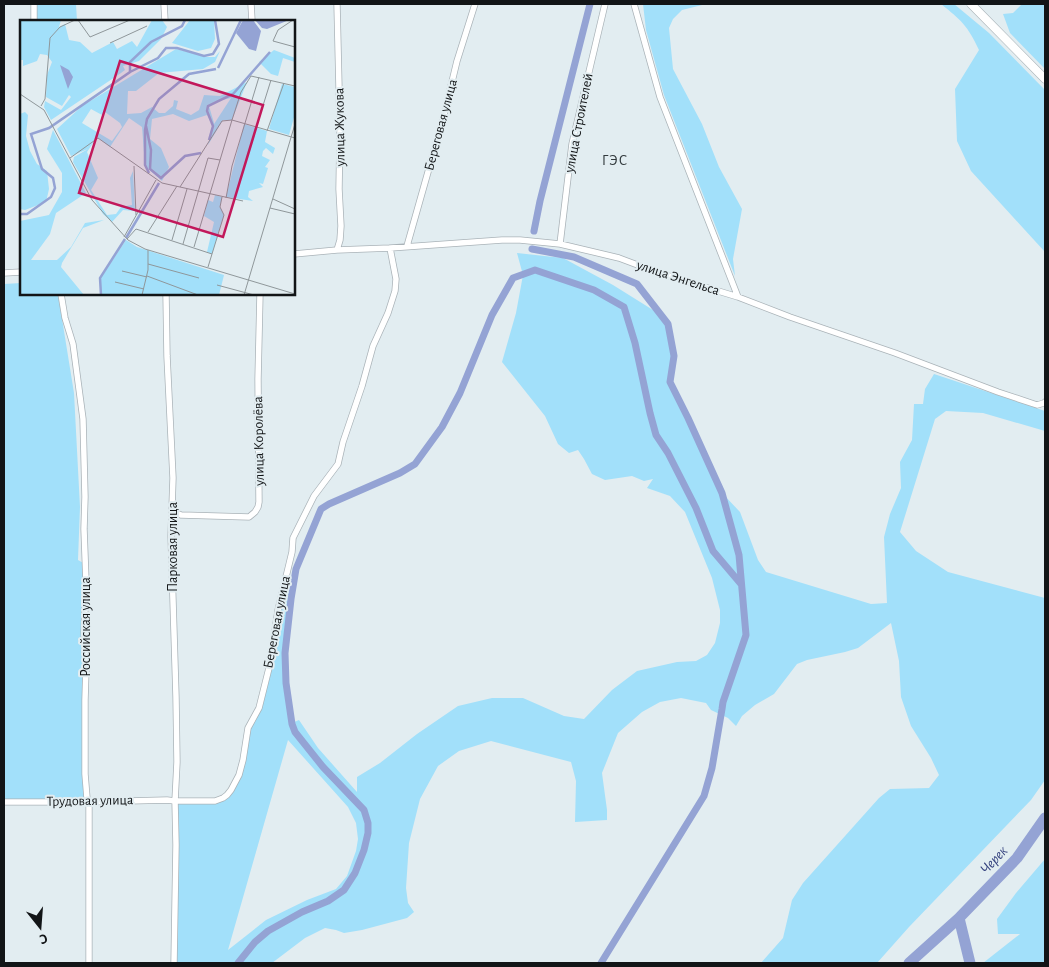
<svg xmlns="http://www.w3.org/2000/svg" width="1049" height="967" font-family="'Alegreya Sans',sans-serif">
	<rect width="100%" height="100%" fill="#e2edf1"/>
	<path fill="#a2e0fa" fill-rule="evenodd" d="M34,4H76L77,21H34Z
		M643,4H706L682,10L673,19L669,28L673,69L702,124L719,167L742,209L733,259L735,276L664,95L646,30Z
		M941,4H954L989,33L1045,90V252L971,171L957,141L955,89L979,50C968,26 961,20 941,4Z
		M1022,4H1045V69L1010,33L1003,14L1013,13Z
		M517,253L563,258L613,285L661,315L668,324L674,356L670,382L688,418L722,493L740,512L758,560L766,572L871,604L887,603L884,537L890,514L901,488L900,462L912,440L914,404H923L925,389L934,374L1045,411V431L983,413L946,411L935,419L900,532L916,551L948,572L1045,598V780L1031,800L909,927L877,963H761L783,938L792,900L803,883L879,798L890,789L929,788L939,775L931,758L911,726L901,697L899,661L891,623L858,648L845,652L807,660L797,664L774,694L755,705L742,716L736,726L728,718L711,710L706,703L681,698L660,702L642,712L618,733L602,773L607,810V820L575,822L576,781L571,762L491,741L459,751L438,766L420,799L409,843L406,888L408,903L414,912L407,918L362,930L344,933L336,930L325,928L305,938L272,963H174L175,801L223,798L236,782L246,735L259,708L283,585H293L285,653L286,683L292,723L299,720L318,748L357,792V777L380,763L417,734L458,706L492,698H523L564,716L584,719L612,690L637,671L677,662L696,661L707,655L715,643L720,623V610L712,578L685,512L670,496L647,488L653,479L644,481L632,476L605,480L592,474L584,459L578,450L569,453L558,444L545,416L502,362L516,313L523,275ZM288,740L348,807L356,823L358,839L356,851L347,876L336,889L307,900L266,920L228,950Z
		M21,283V294H58L74,393L80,507L78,560L85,564V700L89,802H4V284Z
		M1045,859V963H983L1020,934H998L997,919L1016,893Z"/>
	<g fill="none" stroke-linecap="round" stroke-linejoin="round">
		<path stroke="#94a3d4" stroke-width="7" d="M534,231L540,201L590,4
			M532,249L574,257L637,284L668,324L674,356L670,382L688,418L722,493L739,555L746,635L723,702L722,709L712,768L704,796L601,963
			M238,963L255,942L268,931L302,912L328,901L344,890L355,873L364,850L368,833V823L364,810L323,767L295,732L292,724L286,683L285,653L291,599L296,569L321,509L329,504L400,473L415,464L442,427L460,393L492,315L513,278L535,270L594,290L624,307L635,343L650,413L656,435L668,453L696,508L713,551L741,584"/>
		<path stroke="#94a3d4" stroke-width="11" d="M909,963L959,918
			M970,963L959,918L1017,858L1045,818"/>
		<g stroke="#aab3b8" stroke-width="7">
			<path id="street" d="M34,4V21
				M164,4L165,21
				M251,4L252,21
				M634,4L660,97L738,297
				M560,244L572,144L605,4
				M407,246L443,119L457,61L475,4
				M337,250L340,240L341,226L339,189L340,130L337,4
				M294,254L337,250L390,248L502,240H520L560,244L619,258L659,273L738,297L790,317L895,353L998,392L1037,405L1044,403L1045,402
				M4,273L21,272
				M61,294L65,318L73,344L83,419L85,497L84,529L86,582L84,633L86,668L85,700V774L87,798L89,802V963
				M172,511L181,515L249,517L255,512L258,507L259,502L258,379L260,294
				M4,802H89L167,800L175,801L177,762L176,697L171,536L173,478L167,356L166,294
				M174,963L176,845L175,801H215L223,798L227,795L231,790L239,775L243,760L248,728L259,708L270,664L278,610L292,552L293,538L314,496L338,464L343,442L362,386L373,346L388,313L395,291L396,279L390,248"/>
		</g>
		<g stroke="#aab3b8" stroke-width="9">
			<path id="secondary" d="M971,4L1045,79"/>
		</g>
		<use href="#street" stroke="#fff" stroke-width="5.5"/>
		<use href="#secondary" stroke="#fff" stroke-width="8"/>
	</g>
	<g text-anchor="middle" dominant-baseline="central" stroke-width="4" stroke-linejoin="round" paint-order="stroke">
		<g font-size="14" fill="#121517" stroke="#e2edf1">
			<text transform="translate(579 123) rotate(-79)">улица Строителей</text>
			<text transform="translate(441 125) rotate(-75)">Береговая улица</text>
			<text transform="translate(340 127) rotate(-91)">улица Жукова</text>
			<text transform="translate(678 278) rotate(18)">улица Энгельса</text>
			<text transform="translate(259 441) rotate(-91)">улица Королёва</text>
			<text transform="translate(173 547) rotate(-90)">Парковая улица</text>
			<text transform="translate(277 622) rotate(-79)">Береговая улица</text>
			<text transform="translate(86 627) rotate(-90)">Российская улица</text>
			<text transform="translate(90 801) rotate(-1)">Трудовая улица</text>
		</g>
		<g font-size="15" letter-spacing="1" fill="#323a3d" stroke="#e2edf1">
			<text x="615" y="160">ГЭС</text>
		</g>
		<g font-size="15" font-style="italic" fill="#33407d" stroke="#e2edf1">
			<text transform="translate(994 860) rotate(-47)">Черек</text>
		</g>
	</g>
	<g transform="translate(20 20)">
		<rect width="275" height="275" fill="#e2edf1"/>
		<path d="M0,0H41L39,7L45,4L49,20L60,22L72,33L93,22L97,29L112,21L117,27L132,0H142L147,7L141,19L119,41L103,46L105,50L101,53L31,100L24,87L25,81L41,90L51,77L49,75L42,86L26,77L27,55L32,42L27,35L20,34L17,41L3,46V40H0ZM170,0H194L195,19L191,28L178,31L152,23ZM156,29L187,37H195L200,31L195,42L183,49L139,53L116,71H108L107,94L121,93L132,87L139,93H145L153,86L154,80L158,81L156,89L171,95L179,90L184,75L200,76L227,62L212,100H203L188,125L193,106L187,95L169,101L153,94L132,99L130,119L141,128L149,147L142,161L125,146L122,107L109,98L90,127L77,117L67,132L78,158L71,170L87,195L96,194L101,187L112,185L110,158L113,151L115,191L103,190L92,202L83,194L53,142L54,137L68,129L51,136L37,109L62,86ZM211,78L194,104V103L189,86L194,82ZM71,89L82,95L85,92L100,103L102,107L92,121L62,103ZM254,30L275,38V42L263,38L258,56L251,54L239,42ZM262,64L275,67V94L269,115L249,109ZM5,92L8,95L6,116L10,131L17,144L27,151L29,169L26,182L5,190L0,189V94ZM224,104L247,111L245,122L255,128L253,134L246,128L243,131L242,136L250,140L245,147L248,148L243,164L239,163L243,167L229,171L228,177L233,181L206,177ZM33,110L66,173L36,193L30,214L11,240H37L51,227L65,203L84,200L63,208L42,243L41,247L64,275H0V201L29,195L42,172V153L27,129ZM195,175L202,177L200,187L204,195L192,234L187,232L194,202L184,196L188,180L193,182ZM106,220L117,227L204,255L199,275H82L80,259Z" fill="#a2e0fa" fill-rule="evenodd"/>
		<path d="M223,0H233L241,11L236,31L229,29L216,13ZM235,0H269L247,9L242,8ZM40,45L49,50L53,57L48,69Z" fill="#94a3d4"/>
		<path fill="none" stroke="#94a3d4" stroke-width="2.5" d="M198,48L221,0M110,52L138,38L146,28H157L184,36L193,34L199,24L195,0M126,106L131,130L130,149L141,158L165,136L181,133M189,120L193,106L187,91L188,86L213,74L250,32M129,153L125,145V110L127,99L139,79L169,54L196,49M0,194H7L31,177L35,168L33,158L22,149L11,114L29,108L110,52V42L131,22L162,6L165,0M106,218L139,163M81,275L80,258L105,219"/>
		<path fill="none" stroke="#8f979a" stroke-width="1" d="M58,0L70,17L110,0M273,0L258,10L253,21L275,27M90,23L127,6M0,74L24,90L72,180L108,220L125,229L275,274M21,86L25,79L30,18L40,7L55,0M236,108L251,60M247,111L264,63M50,138L78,118L142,163L223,181M114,146L116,195M160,167L202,101L212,100L221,72L231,56L275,66M206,178L212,146L239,57M253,179L275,189M250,188L275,194M128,212L157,166M104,217L136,160M107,219L116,209L192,234M152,220L167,169M163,224L188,138L200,140M174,227L212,100L275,118M128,244L179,258M188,247L204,195L200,187L202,177M102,251L127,257M127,256L178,275M95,262L124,269M197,265L234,275M122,275L128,250V230M224,275L275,104"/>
		<path fill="#c2185b" fill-opacity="0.15" stroke="#c2185b" stroke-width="2.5" d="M100,41L243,85L203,217L59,173Z"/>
		<rect width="275" height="275" fill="none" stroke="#121517" stroke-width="2.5"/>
	</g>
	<rect width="1049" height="967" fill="none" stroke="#121517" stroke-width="10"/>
	<g transform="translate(40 927) rotate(163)" stroke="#e2edf1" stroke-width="4" paint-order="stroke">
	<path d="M0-4L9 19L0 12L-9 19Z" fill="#121517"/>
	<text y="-8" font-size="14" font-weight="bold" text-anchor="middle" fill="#121517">С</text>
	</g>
</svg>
